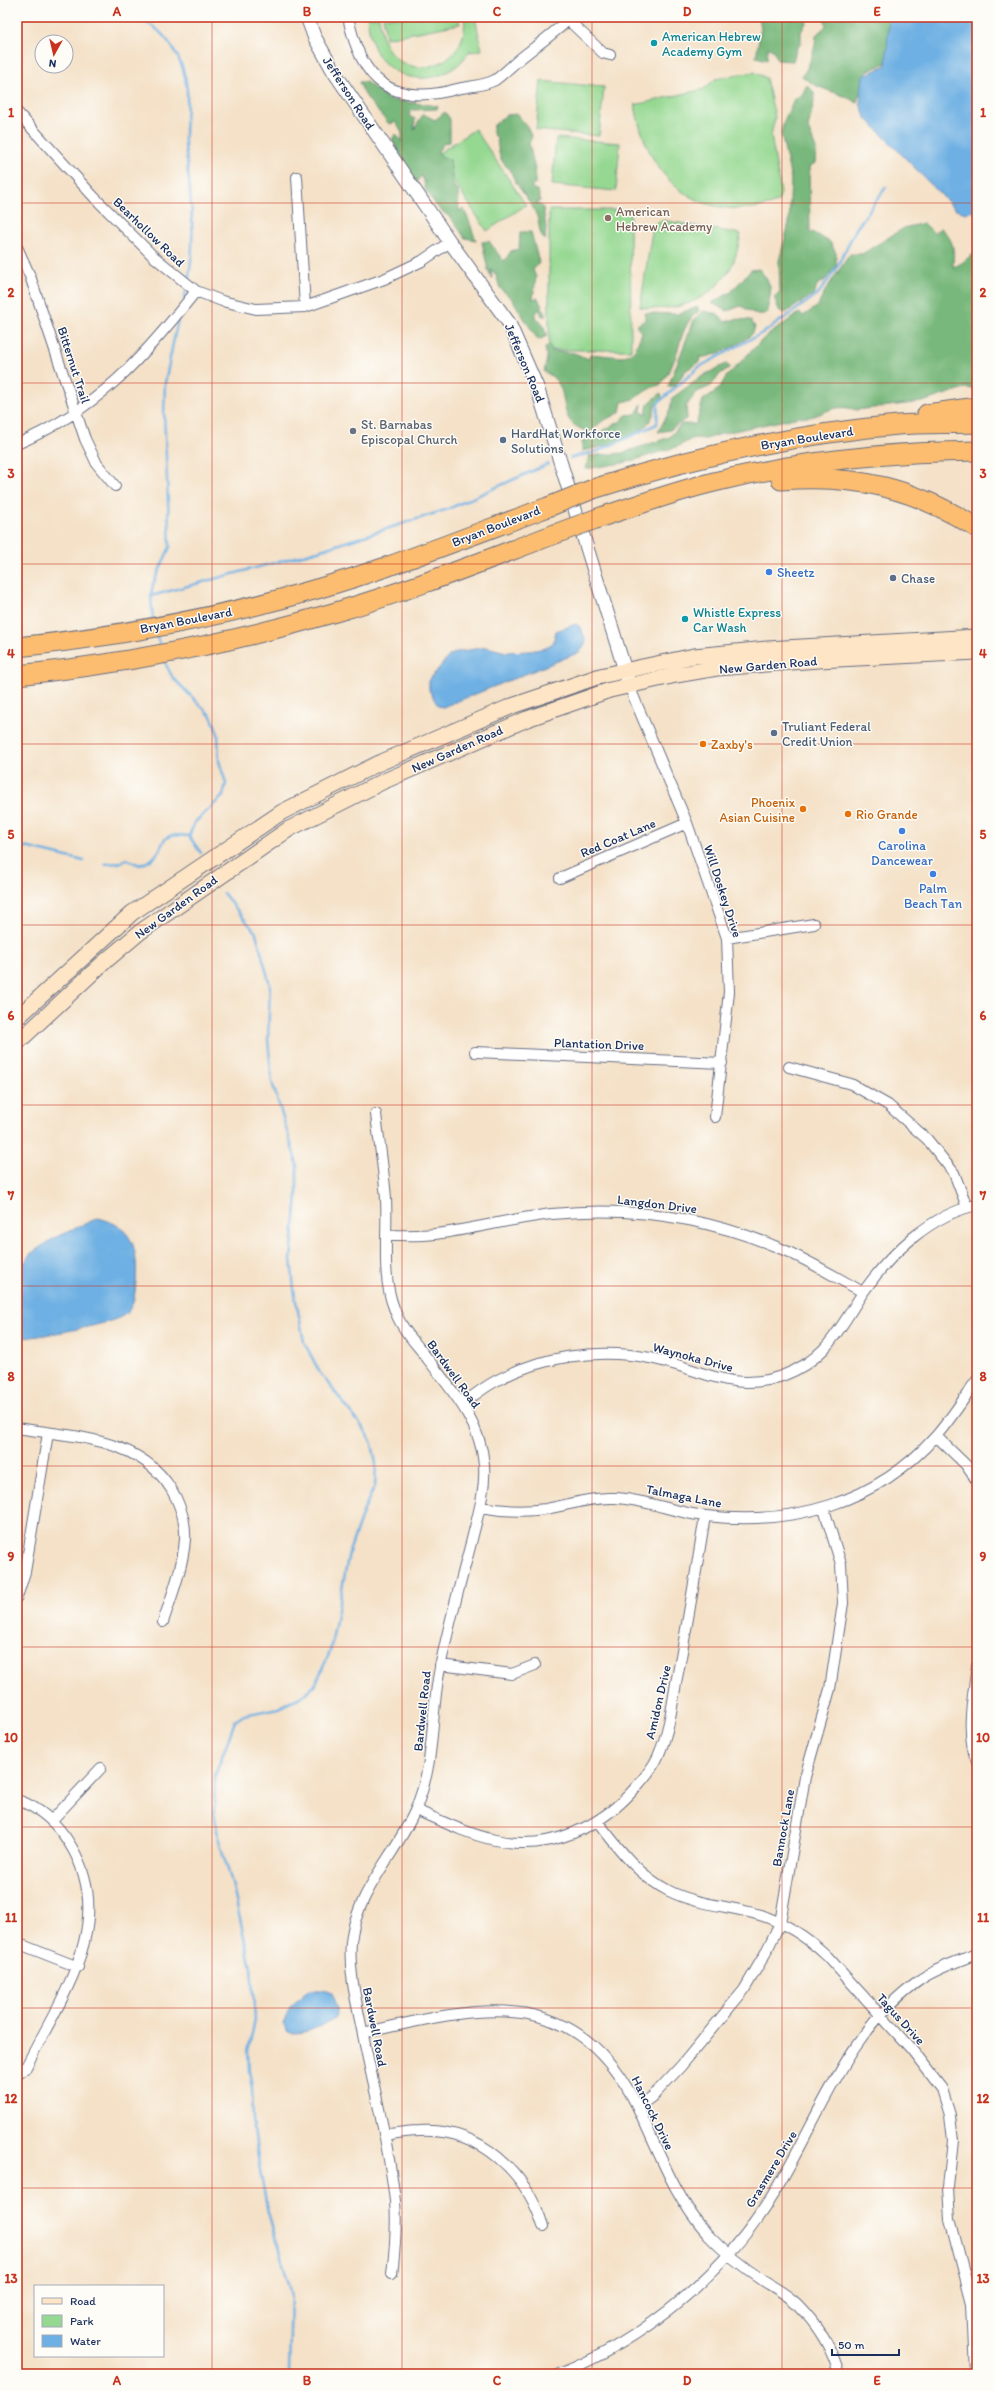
<svg xmlns="http://www.w3.org/2000/svg" width="994" height="2391" font-family="Itim,sans-serif">
	<rect width="100%" height="100%" fill="#fdfcf7"/>
	<filter id="ink" filterUnits="userSpaceOnUse"><feTurbulence type="fractalNoise" baseFrequency=".025" numOctaves="2"/><feDisplacementMap in="SourceGraphic" scale="8" xChannelSelector="R" yChannelSelector="G"/><feConvolveMatrix kernelMatrix="1 2 1 2 8 2 1 2 1" color-interpolation-filters="sRGB"/></filter>
	<filter id="wash" filterUnits="userSpaceOnUse"><feTurbulence type="fractalNoise" baseFrequency=".012" numOctaves="4" result="noise"/><feDisplacementMap in="SourceGraphic" scale="16" xChannelSelector="R" yChannelSelector="G"/><feGaussianBlur stdDeviation="0.9" result="paint"/><feColorMatrix in="noise" values="0 0 0 0 0 0 0 0 0 0 0 0 0 0 0 0 0 1.4 0 .05"/><feComposite in="paint" operator="in"/></filter>
	<g filter="url(#wash)">
		<rect width="100%" height="100%" fill="#f4e1c7"/>
		<path fill="#95d891" stroke="#588478" d="M367,17H379C381,28 382,40 388,49C414,87 471,60 464,17H475L482,50L471,52L470,50C451,84 401,89 378,55C371,44 369,30 367,17Z
			M383,17H458L460,24L386,38Z
			M754,72L766,78L775,117L771,136L781,193L778,202C770,204 760,208 751,208C682,214 646,168 635,105L704,89L715,79Z
			M541,81L604,87L599,136L536,130Z
			M475,129L526,205L487,231L436,155Z
			M556,138L620,143L616,191L552,185Z
			M549,210H630L631,350H549Z
			M661,220L741,234C738,247 735,263 727,274C707,302 673,313 640,307L653,225Z"/>
		<path fill="#78b87b" stroke="#4a746c" d="M759,17H801L807,21L801,32V43L796,50L793,61L777,60L774,51L768,47L767,60L756,57L761,28Z
			M824,17H891L888,62L867,71C866,83 859,91 857,103C840,91 818,91 802,76C809,69 816,45 816,35L826,26Z
			M359,82H366L390,100L438,106L437,109L411,110L409,116L415,119L414,130L423,114L435,120L445,112L450,119V142L444,143L438,151L442,158L450,159L453,185L458,190L459,211L463,209C470,219 471,229 476,240L465,238L451,218L438,208L425,189L424,181L421,175L417,182L404,162L392,139L396,134L402,142V133L396,122L389,124C377,109 365,100 359,82Z
			M807,85L814,92V101L808,128L816,149L815,163L809,167L810,231L830,242L836,253V266L825,280L817,285L814,294L785,313L779,310L774,297L780,292L779,261L789,223L791,179L781,133L784,121L794,99L802,95Z
			M517,114L527,126L532,137L529,143L535,170V184L532,185V189L538,190L540,201L536,203L543,207L546,228L545,240C538,234 540,222 536,214C529,198 515,186 510,169C499,163 498,149 497,138L493,134V126L506,115Z
			M924,223L934,233L941,228C955,242 954,249 953,267C964,264 967,257 977,252V389L965,388L922,402L856,410C830,401 821,420 800,417L724,433L706,439L693,438L679,446L628,462L586,469L589,456L623,453L670,437L681,424H696L703,400L719,389L726,377L764,338L799,313L803,316L818,306L825,291L850,254H862L904,228Z
			M520,232H531L539,263L533,270L536,277L533,299L538,298L546,316H542L539,308L535,316L543,325L547,336L538,340L512,299L500,288L496,275L491,269L492,279L488,270L482,242L489,241L504,262L511,251L519,249Z
			M759,269C765,276 773,286 770,296C769,303 767,305 768,312C758,318 750,311 741,306L727,311L712,303L731,292L751,270Z
			M698,307L699,311C682,322 681,345 673,363C670,371 665,378 660,385C646,387 639,400 622,402L620,412L601,422L590,433C584,430 578,428 573,424C558,410 571,383 544,372L547,358L545,348L549,344L552,351L574,353L589,359L590,354L622,357L634,352L642,333L636,326L645,320V313L677,314Z
			M703,311L718,314L725,322L735,319L750,320L755,327C754,330 753,334 751,335C743,343 709,359 700,357L699,362L685,371L675,386L668,387L694,320Z
			M726,364L730,367L720,374L711,386L697,392L686,406L687,418L670,430L658,432L670,410L672,398L704,375Z
			M661,393L662,398L655,405C655,436 606,446 582,451V442L595,436L600,438L602,431L621,421L626,415L636,414L642,404L641,412L646,414L648,404Z"/>
		<path fill="#6eb0e3" stroke="#4470a0" d="M889,17H977V205L973,211L965,213L955,209L865,117L860,103L863,76L886,65Z
			M576,624L581,628L586,642L580,652L443,707L438,706L429,690V680L449,656L457,652L487,647L506,652L530,651L545,648L553,643L556,631Z
			M98,1218C134,1226 138,1250 136,1282C135,1294 134,1308 124,1315C112,1325 35,1337 17,1339V1274L30,1254L54,1238Z
			M309,1990H323L332,1993L338,2008L335,2017C324,2026 302,2036 288,2032L283,2024L290,2007Z"/>
		<g fill="none" stroke-linecap="round" stroke-linejoin="round">
			<path stroke="#6eb0e3" stroke-width="2.5" d="M132,17C164,24 185,60 187,90C188,109 184,127 185,145C190,192 197,235 188,282
				M973,211L977,215
				M184,299L187,287
				M570,458L598,451L657,424L658,403L699,367L766,331L818,294L836,269L856,229L886,187
				M151,596L318,551L448,509L548,464
				M153,621L151,596L153,584L170,547L164,412L165,383L178,319
				M156,634L160,646
				M164,661L173,678L211,716L215,725L218,734L219,761L226,783L223,796L195,822L189,836
				M189,836L201,853
				M17,845L84,861
				M105,864L119,863L126,859L140,865C144,863 149,862 152,859C169,845 154,832 189,836
				M223,893L256,933L270,985L268,1040L272,1082L297,1164V1196L291,1259L294,1290L304,1342L320,1373L367,1433L372,1444L376,1463L375,1486L365,1507L349,1552L330,1652L315,1685L299,1698L278,1708L244,1715L235,1721L215,1776L214,1810L218,1837L232,1883L251,1968L255,2019L248,2052L249,2071L252,2088L253,2121L259,2165L268,2212L291,2291L289,2374"/>
		</g>
	</g>
	<g filter="url(#ink)">
		<g fill="none" stroke-linecap="round" stroke-linejoin="round">
			<g stroke="#676d83" stroke-width="12">
				<path id="minor" d="M348,17C361,81 391,107 457,89C469,86 484,86 495,80C504,74 512,65 521,58C536,46 553,34 568,20
					M565,17L603,53L610,55
					M17,112L94,197L153,256L196,291L222,301L256,309L305,307L384,279L422,261L450,242
					M297,177L305,307
					M17,247L30,276L85,439L97,464L115,486
					M17,444C98,409 142,359 196,291
					M629,686L687,823L727,938L729,992L715,1117
					M560,878L687,823
					M727,938L814,924
					M475,1052L722,1063
					M789,1067L851,1084L888,1105L927,1139L954,1173L967,1207
					M376,1114C379,1142 384,1171 386,1199C388,1235 381,1275 394,1308C399,1324 410,1337 420,1349C446,1384 481,1419 484,1465C486,1491 477,1518 471,1543C460,1585 448,1626 440,1668C430,1716 436,1757 417,1806C399,1852 356,1890 351,1942C348,1975 359,2012 365,2045C376,2096 389,2148 395,2201C397,2225 395,2250 392,2274
					M387,1235C403,1235 419,1236 435,1234C475,1229 513,1218 552,1214C629,1206 705,1217 777,1247C807,1259 835,1277 863,1292
					M462,1404C472,1397 483,1388 494,1382C540,1356 598,1348 650,1358C698,1367 731,1394 782,1376C828,1359 839,1328 864,1291C891,1253 930,1215 977,1205
					M17,1428C75,1437 147,1437 176,1498C182,1511 186,1525 185,1539C183,1567 172,1595 163,1622
					M936,1436L966,1465L977,1481
					M480,1507C502,1511 523,1512 546,1509C569,1505 591,1497 614,1498C646,1499 675,1513 706,1516C792,1526 877,1503 936,1436C951,1419 964,1398 977,1380
					M17,1597L25,1572L48,1433
					M440,1665L512,1674L535,1665
					M977,1666C973,1697 965,1732 977,1762
					M17,1800C41,1808 58,1824 71,1846C118,1924 59,2000 25,2069L17,2075
					M416,1810C441,1821 467,1834 495,1840C550,1852 602,1827 637,1786C645,1777 655,1765 659,1754C669,1731 672,1707 676,1683C687,1628 696,1572 705,1516
					M52,1820L101,1768
					M598,1822C619,1849 638,1875 669,1891C697,1905 731,1906 760,1915C786,1923 808,1938 827,1956L912,2050L942,2089L950,2115L953,2140L948,2188L950,2219L972,2303L975,2374
					M17,1943L78,1967
					M363,2033C478,2007 575,1980 638,2108C659,2152 675,2198 708,2235C725,2253 744,2268 764,2281C775,2288 788,2295 797,2304C816,2323 832,2348 839,2374
					M638,2107L653,2096L681,2066L744,1990L765,1954L780,1923L805,1777L830,1689L843,1603L841,1564L824,1509
					M384,2135C396,2133 408,2131 420,2131C480,2128 526,2172 543,2226
					M559,2374C646,2339 727,2272 775,2191C820,2117 847,2030 921,1979C938,1968 958,1961 977,1954"/>
			</g>
			<g stroke="#676d83" stroke-width="15">
				<path id="tertiary" d="M307,17L314,36L334,72L450,242L509,323L537,387L628,680"/>
			</g>
			<g stroke="#676d83" stroke-width="17">
				<path id="secondary" d="M17,1018L132,913L282,812L377,764L512,706L600,676L694,656L767,649L977,637
					M17,1043L102,964L140,932L289,829L382,782L527,719L610,690L676,675L717,668L818,660L977,652"/>
			</g>
			<g stroke="#676d83" stroke-width="21">
				<path id="motorway" d="M927,414L977,407
					M781,480C856,474 914,488 977,528
					M593,489C692,457 794,434 898,425C924,423 951,424 977,423
					M601,517C638,505 676,491 714,482C799,461 890,452 977,451
					M17,647C142,634 267,608 386,567C440,548 494,527 548,507
					M17,675C125,664 232,643 336,612C411,590 483,561 555,534"/>
			</g>
			<use href="#minor" stroke="#fff" stroke-width="10"/>
			<use href="#tertiary" stroke="#fff" stroke-width="13"/>
			<use href="#secondary" stroke="#fee5c5" stroke-width="15"/>
			<use href="#motorway" stroke="#fcbd6f" stroke-width="19"/>
			<g stroke="#676d83" stroke-width="21" stroke-linecap="butt">
				<path id="motorway-bridge" d="M548,507L593,489
					M555,534L601,517"/>
			</g>
			<use href="#motorway-bridge" stroke="#fcbd6f" stroke-width="19"/>
		</g>
	</g>
	<path fill="none" stroke="#c8321e" stroke-width="1" stroke-opacity="0.55" d="M212,17V2374M402,17V2374M592,17V2374M782,17V2374M17,203H977M17,383H977M17,564H977M17,744H977M17,925H977M17,1105H977M17,1286H977M17,1466H977M17,1647H977M17,1827H977M17,2008H977M17,2188H977"/>
	<g fill="#0f9aa8" stroke="#fdfcf7" stroke-width="1.5">
		<circle cx="654" cy="43" r="4"/>
		<circle cx="685" cy="619" r="4"/>
	</g>
	<circle fill="#8d6e63" stroke="#fdfcf7" stroke-width="1.5" cx="608" cy="218" r="4"/>
	<circle fill="#6b7280" stroke="#fdfcf7" stroke-width="1.5" cx="353" cy="431" r="4"/>
	<g fill="#5c6f8a" stroke="#fdfcf7" stroke-width="1.5">
		<circle cx="503" cy="440" r="4"/>
		<circle cx="893" cy="578" r="4"/>
		<circle cx="774" cy="733" r="4"/>
	</g>
	<g fill="#3f7fe0" stroke="#fdfcf7" stroke-width="1.5">
		<circle cx="769" cy="572" r="4"/>
		<circle cx="902" cy="831" r="4"/>
		<circle cx="933" cy="874" r="4"/>
	</g>
	<g fill="#e8710a" stroke="#fdfcf7" stroke-width="1.5">
		<circle cx="703" cy="744" r="4"/>
		<circle cx="803" cy="809" r="4"/>
		<circle cx="848" cy="814" r="4"/>
	</g>
	<g text-anchor="middle" dominant-baseline="central" stroke-width="3" stroke-linejoin="round" paint-order="stroke">
		<g font-size="13" fill="#0d838f" stroke="#fdfcf7" text-anchor="start">
			<text x="662" y="36">American Hebrew<tspan x="662" dy="15">Academy Gym</tspan></text>
			<text x="693" y="612">Whistle Express<tspan x="693" dy="15">Car Wash</tspan></text>
		</g>
		<g font-size="13" fill="#1b2f5e" stroke="#fdfcf7">
			<text transform="translate(349 93) rotate(57)">Jefferson Road</text>
			<text transform="translate(149 232) rotate(44)">Bearhollow Road</text>
			<text transform="translate(525 363) rotate(67)">Jefferson Road</text>
			<text transform="translate(74 365) rotate(72)">Bitternut Trail</text>
			<text transform="translate(807 438) rotate(-9)">Bryan Boulevard</text>
			<text transform="translate(496 526) rotate(-21)">Bryan Boulevard</text>
			<text transform="translate(186 620) rotate(-11)">Bryan Boulevard</text>
			<text transform="translate(768 665) rotate(-5)">New Garden Road</text>
			<text transform="translate(457 749) rotate(-24)">New Garden Road</text>
			<text transform="translate(618 838) rotate(-23)">Red Coat Lane</text>
			<text transform="translate(723 891) rotate(72)">Will Doskey Drive</text>
			<text transform="translate(176 907) rotate(-36)">New Garden Road</text>
			<text transform="translate(599 1044) rotate(2)">Plantation Drive</text>
			<text transform="translate(657 1204) rotate(7)">Langdon Drive</text>
			<text transform="translate(693 1357) rotate(15)">Waynoka Drive</text>
			<text transform="translate(454 1374) rotate(54)">Bardwell Road</text>
			<text transform="translate(684 1496) rotate(11)">Talmaga Lane</text>
			<text transform="translate(658 1702) rotate(-77)">Amidon Drive</text>
			<text transform="translate(422 1711) rotate(-84)">Bardwell Road</text>
			<text transform="translate(783 1828) rotate(-80)">Bannock Lane</text>
			<text transform="translate(901 2019) rotate(48)">Tagus Drive</text>
			<text transform="translate(375 2027) rotate(79)">Bardwell Road</text>
			<text transform="translate(653 2113) rotate(64)">Hancock Drive</text>
			<text transform="translate(771 2169) rotate(-59)">Grasmere Drive</text>
		</g>
		<g font-size="13" fill="#785e54" stroke="#fdfcf7" text-anchor="start">
			<text x="616" y="211">American<tspan x="616" dy="15">Hebrew Academy</tspan></text>
		</g>
		<g font-size="13" fill="#5b616d" stroke="#fdfcf7" text-anchor="start">
			<text x="361" y="424">St. Barnabas<tspan x="361" dy="15">Episcopal Church</tspan></text>
		</g>
		<g font-size="13" fill="#4e5e75" stroke="#fdfcf7" text-anchor="start">
			<text x="511" y="433">HardHat Workforce<tspan x="511" dy="15">Solutions</tspan></text>
			<text x="901" y="578">Chase</text>
			<text x="782" y="726">Truliant Federal<tspan x="782" dy="15">Credit Union</tspan></text>
		</g>
		<g font-size="13" fill="#366cbe" stroke="#fdfcf7">
			<text x="777" y="572" text-anchor="start">Sheetz</text>
			<text x="902" y="845">Carolina<tspan x="902" dy="15">Dancewear</tspan></text>
			<text x="933" y="888">Palm<tspan x="933" dy="15">Beach Tan</tspan></text>
		</g>
		<g font-size="13" fill="#c56008" stroke="#fdfcf7" text-anchor="start">
			<text x="711" y="744">Zaxby's</text>
			<text x="795" y="802" text-anchor="end">Phoenix<tspan x="795" dy="15">Asian Cuisine</tspan></text>
			<text x="856" y="814">Rio Grande</text>
		</g>
	</g>
	<rect width="994" height="2391" fill="none" stroke="#fdfcf7" stroke-width="44"/>
	<rect x="34" y="2285" width="130" height="72" fill="#fdfcf7" stroke="#a3aaba"/>
	<rect x="42" y="2298" width="20" height="6" fill="#fee5c5" stroke="#a3aaba"/>
	<text x="70" y="2305" font-size="12" fill="#1b2f5e">Road</text>
	<rect x="42" y="2315" width="20" height="12" fill="#95d891" stroke="#a3aaba"/>
	<text x="70" y="2325" font-size="12" fill="#1b2f5e">Park</text>
	<rect x="42" y="2335" width="20" height="12" fill="#6eb0e3" stroke="#a3aaba"/>
	<text x="70" y="2345" font-size="12" fill="#1b2f5e">Water</text>
	<g transform="translate(54 54) rotate(188)"><circle r="19" fill="#fdfcf7" stroke="#a3aaba"/>
	<path d="M0-3L7 15L0 10L-7 15Z" fill="#c8321e"/>
	<text y="-6" font-size="11" font-weight="bold" text-anchor="middle" fill="#1b2f5e">N</text>
	</g>
	<path d="M832 2349v6h67v-6" fill="none" stroke="#1b2f5e" stroke-width="2"/>
	<text x="838" y="2349" font-size="12" fill="#1b2f5e" stroke="#fdfcf7" stroke-width="3" paint-order="stroke">50 m</text>
	<rect x="22" y="22" width="950" height="2347" fill="none" stroke="#c8321e" stroke-width="1.5"/>
	<g font-size="13" text-anchor="middle" font-weight="bold" fill="#c8321e">
		<text x="117" y="16">A</text>
		<text x="307" y="16">B</text>
		<text x="497" y="16">C</text>
		<text x="687" y="16">D</text>
		<text x="877" y="16">E</text>
		<text x="11" y="117">1</text>
		<text x="983" y="117">1</text>
		<text x="11" y="297">2</text>
		<text x="983" y="297">2</text>
		<text x="11" y="478">3</text>
		<text x="983" y="478">3</text>
		<text x="11" y="658">4</text>
		<text x="983" y="658">4</text>
		<text x="11" y="839">5</text>
		<text x="983" y="839">5</text>
		<text x="11" y="1020">6</text>
		<text x="983" y="1020">6</text>
		<text x="11" y="1200">7</text>
		<text x="983" y="1200">7</text>
		<text x="11" y="1381">8</text>
		<text x="983" y="1381">8</text>
		<text x="11" y="1561">9</text>
		<text x="983" y="1561">9</text>
		<text x="11" y="1742">10</text>
		<text x="983" y="1742">10</text>
		<text x="11" y="1922">11</text>
		<text x="983" y="1922">11</text>
		<text x="11" y="2103">12</text>
		<text x="983" y="2103">12</text>
		<text x="11" y="2283">13</text>
		<text x="983" y="2283">13</text>
		<text x="117" y="2385">A</text>
		<text x="307" y="2385">B</text>
		<text x="497" y="2385">C</text>
		<text x="687" y="2385">D</text>
		<text x="877" y="2385">E</text>
	</g>
</svg>
